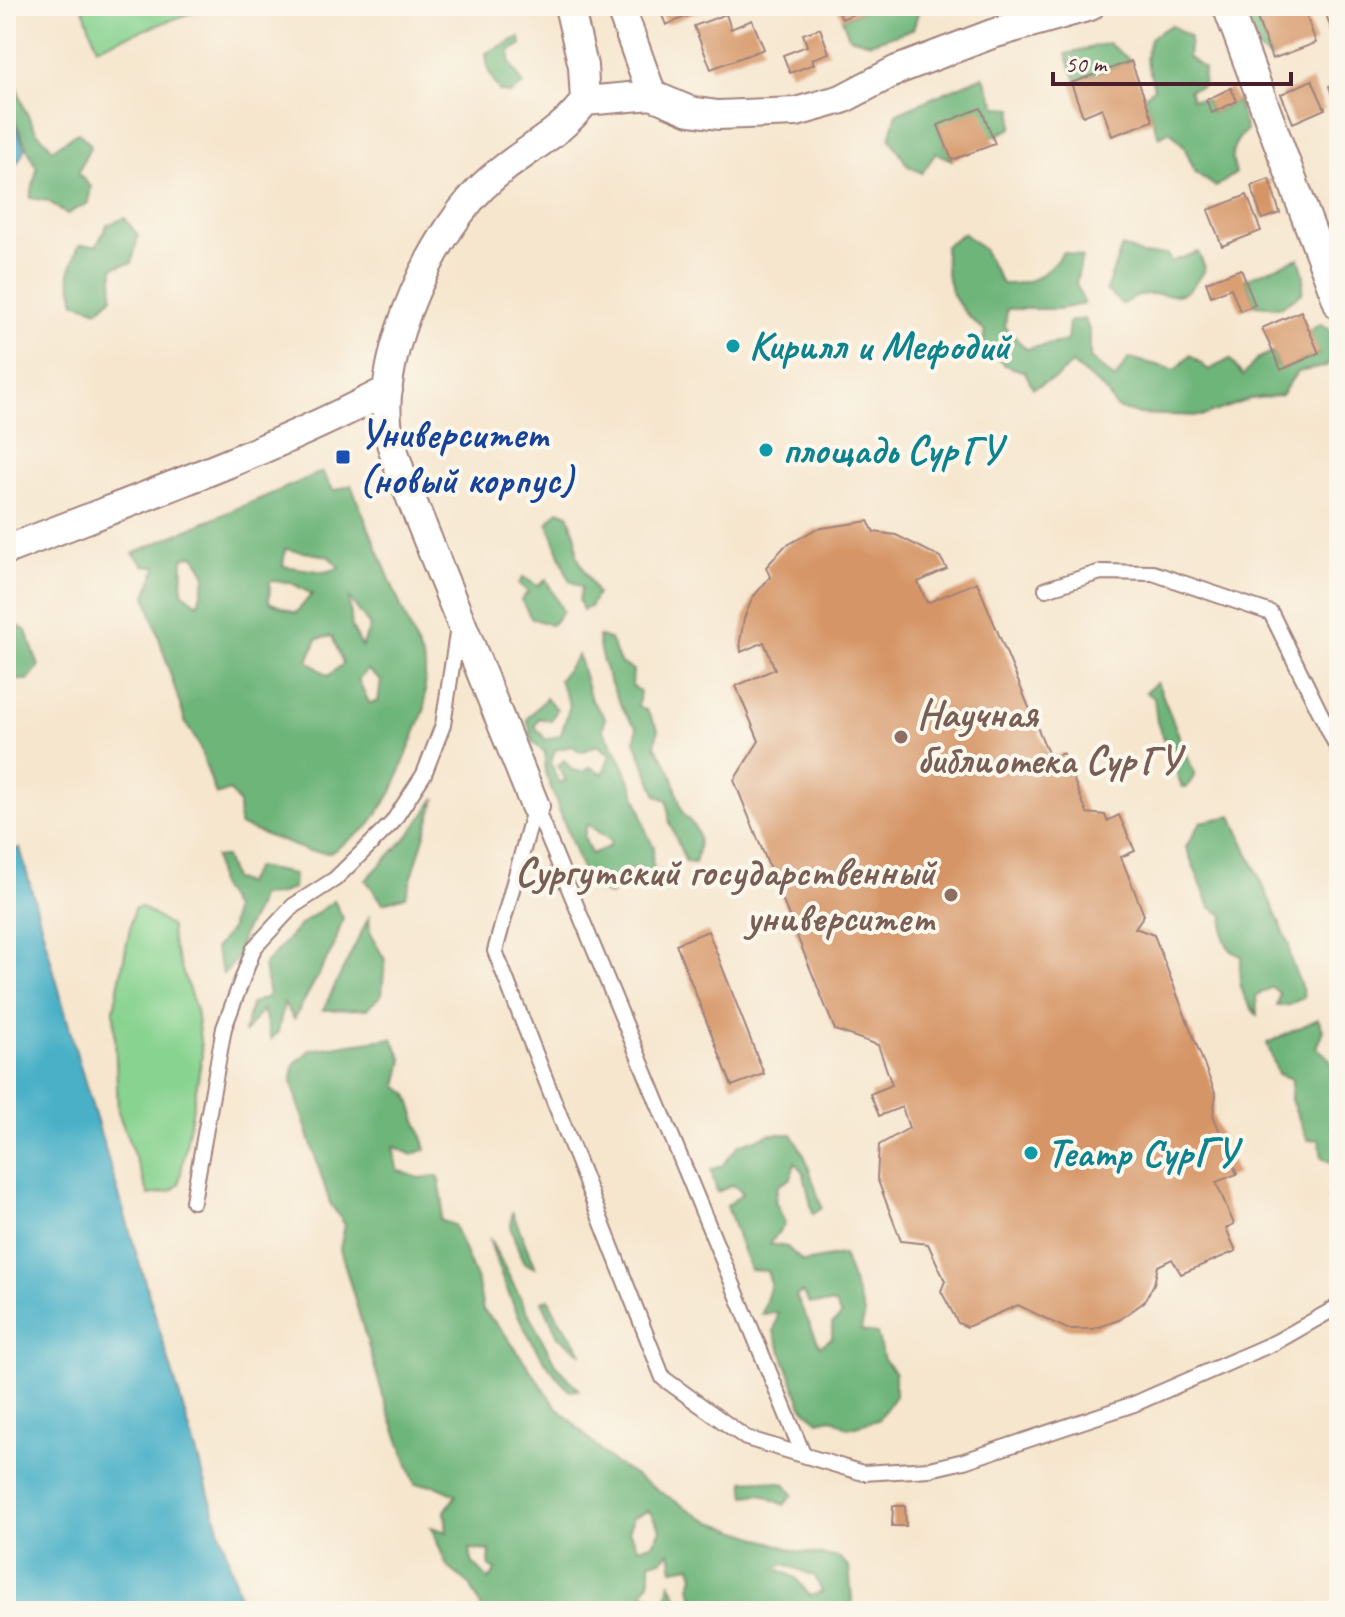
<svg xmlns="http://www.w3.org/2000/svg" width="1345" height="1617" font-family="Caveat,sans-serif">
	<rect width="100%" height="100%" fill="#fbf7ec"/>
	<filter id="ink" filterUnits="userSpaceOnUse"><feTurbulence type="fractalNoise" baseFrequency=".0125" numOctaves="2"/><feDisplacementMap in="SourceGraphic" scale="16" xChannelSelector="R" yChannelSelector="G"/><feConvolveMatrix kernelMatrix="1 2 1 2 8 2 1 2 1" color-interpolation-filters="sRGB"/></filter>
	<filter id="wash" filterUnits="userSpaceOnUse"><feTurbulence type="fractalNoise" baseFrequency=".006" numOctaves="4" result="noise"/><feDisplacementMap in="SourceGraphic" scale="32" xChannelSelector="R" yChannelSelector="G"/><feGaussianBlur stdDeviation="1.8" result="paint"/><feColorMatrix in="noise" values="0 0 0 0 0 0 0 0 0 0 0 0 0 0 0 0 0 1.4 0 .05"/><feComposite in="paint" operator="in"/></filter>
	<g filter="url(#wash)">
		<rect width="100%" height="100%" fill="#f6e6ce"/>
		<path fill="#88d390" stroke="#69795e" stroke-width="2" d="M82,6H210L97,47Z
			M142,907L171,927L172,942L196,1010L202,1056L179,1184L171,1191L149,1195L118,1112L114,1009L134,908Z"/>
		<path fill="#6eb57a" stroke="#5c6a52" stroke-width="2" fill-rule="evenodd" d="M872,6H908L918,13L913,29L870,43L849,37L842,19Z
			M1240,6H1275L1276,12L1257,19L1272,59L1259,51Z
			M1171,25L1190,37L1188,57L1204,69L1203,86L1189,90L1192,99L1206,100L1212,113L1237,101L1246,130C1232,145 1229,153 1236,173L1216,187L1195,172L1184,146L1170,131L1159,137L1144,97L1154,88L1146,58L1150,38Z
			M520,37L521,45L510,51V63L524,85L510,94L499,91L488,70L486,53Z
			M1108,43L1131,61L1076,81L1066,54Z
			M6,53L24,108L36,131L53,149L78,132L91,145L78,173L91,187L88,203L67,214L48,201L30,198L37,169L6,102Z
			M983,76L997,107L1013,108L1012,128L992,137L938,125L952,160L936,153L922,173L908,166L890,138L897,113Z
			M125,218L138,236L132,263L113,267L112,297L98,310L75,302L69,273L79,245H97L107,225Z
			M963,233L983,249L1002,284C1031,285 1046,276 1063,252L1082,257L1076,283L1084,304L1059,309H1007L1005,327L1026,349L1067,341L1069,322L1085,319L1090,334V358L1115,379L1129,358L1176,370L1190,355L1209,370L1230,359L1243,376L1257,359L1272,352L1281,370L1319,354L1309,331L1321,324L1338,336L1339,357L1324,367L1297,372L1281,395L1250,399L1203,416L1137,414L1116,408L1107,392L1072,364L1056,378L1033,388L1025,372L1005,365L982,345L985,331C953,306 945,287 945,246Z
			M1122,246L1143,255L1167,254L1171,262L1198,252L1205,268C1185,303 1180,294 1147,294C1139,294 1130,300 1122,304L1106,290Z
			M1299,258L1304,275L1302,293L1281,307L1255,305L1245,279Z
			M322,472L334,491L351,485L425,665V708L392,792L368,827L330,853L308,851L239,825V804L230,790L216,795L198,743L186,724L146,596L157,566H145L133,553ZM285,549L328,556L340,568L325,572L283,566ZM194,555L206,575L198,604L182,592L183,558ZM270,581L290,582L312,594L296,613L269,602ZM349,598L370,626L362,647L352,628ZM332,636L343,664L328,676L308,661L317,639ZM368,670L381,681L378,702L369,703L358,679Z
			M559,510L568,514L576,537L577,556L597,594L590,607L583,610L579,600L582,587L569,580L548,523Z
			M523,577L538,586L546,579L563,612L551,625L531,618L521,600L528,592L519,584Z
			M6,618L26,631L39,666L28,680H6Z
			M598,636L610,639L620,663L633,670L632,685L640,692L638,706L646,710L658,729L655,746C674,770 674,784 682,811C684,817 690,820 694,826C702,838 698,850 695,863L686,862L670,824L667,800L657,796L635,741L637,727C620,713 599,659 598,636Z
			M578,655L591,700L605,717L603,730C619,753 630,779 639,805C644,820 644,833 654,846L652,862L656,873L649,881L640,867L627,871L623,887L610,896L587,883L545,772V752L533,743L527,719L546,698L557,709L551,721L539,718L535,726L546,740L561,735L570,705L559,680ZM597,745L610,754L603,774L590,767L584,772L572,770L564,760L558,766L566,781L558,782L551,763L555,750L572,746L581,752ZM587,824L611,841L609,847L591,854L584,837Z
			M1157,682L1195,775L1187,787H1182L1157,722L1154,698L1146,692Z
			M436,798L406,896L383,903L366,880L409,835Z
			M1232,816L1289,944C1290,972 1300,974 1304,997L1287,1006H1277L1280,994L1272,987L1256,996L1257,1015C1241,997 1236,979 1242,956C1222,950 1222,933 1224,915L1210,907L1186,847L1201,822Z
			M215,857H225L233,879L245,884L256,867L294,874L293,888L277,895L260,896C257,911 252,917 245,930C234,953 248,950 223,974L215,949L231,928L233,908L219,885Z
			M334,901L343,918L334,946L294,1019L284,1003L278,1032L271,1039L263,1009L244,1034L251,1004L269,996L264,965L301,924Z
			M369,917L370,934L385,960L382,994L367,1009L323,1010Z
			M1318,1019L1323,1030L1316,1048C1343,1063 1339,1087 1339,1115H1335L1331,1125L1339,1134V1216L1332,1211L1328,1197L1338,1185L1334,1164L1322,1157L1319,1139L1308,1140L1291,1100L1292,1079L1278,1074L1267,1043Z
			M392,1038L403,1060L397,1086L408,1094L426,1149L412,1155L393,1146L397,1170L419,1178L438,1176L443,1202L440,1220L454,1225L478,1283L483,1310L502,1330L556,1406L610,1460L704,1519L796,1551L840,1558L849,1567L852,1600L849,1611H699L690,1587L694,1576L691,1566L673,1569L670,1552L661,1560L650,1562V1579L643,1593L666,1602L670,1583L686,1611H483L471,1586L447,1566L431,1527L447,1532L445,1511L456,1495L434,1485L415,1484L384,1399L340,1249L345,1225L330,1203L292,1083L293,1066L310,1050ZM649,1511L661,1530L653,1544L639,1548L629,1531L633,1517ZM470,1549L490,1551L489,1566L496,1570L489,1580L472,1562ZM785,1564L815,1576L822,1592L810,1596L796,1578L776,1568Z
			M771,1134H792L805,1157L822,1208L813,1214L804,1174L795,1162L791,1178L778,1186L775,1201L785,1223L770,1244L787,1247L803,1262L843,1255L864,1313L861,1331L877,1334L884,1360L895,1373V1396L878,1420L848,1428L832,1418L818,1421L802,1406L774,1332L778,1313L762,1314L771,1284L767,1271L750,1270L727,1206L743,1193L733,1185L717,1192L711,1170L723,1165L739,1145ZM802,1292L809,1303L835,1304L841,1316L832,1324V1338L820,1346L796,1296Z
			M512,1211L535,1268L523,1262L511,1229Z
			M489,1238L555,1364L579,1390L570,1391C529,1349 506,1294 489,1238Z
			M549,1299C556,1321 573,1334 582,1354L558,1336L542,1301Z
			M761,1480L785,1484L793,1495L784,1505L762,1494L746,1496L744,1481Z"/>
		<path fill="#48b0c7" stroke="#496879" stroke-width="2" d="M6,102L25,149L6,183Z
			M20,848L78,1059L244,1611H6V852Z"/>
		<g id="blocks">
			<path fill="#d69566" d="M658,6H713L666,25Z
				M836,6H872L842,19Z
				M1291,6H1303L1316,43L1272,59L1257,18Z
				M1323,6H1339V39L1335,40Z
				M726,14L731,29L752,20L764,49L711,69L694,26Z
				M820,28L829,53L812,59L814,64L790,73L783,55L807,46L803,34Z
				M1131,61L1153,121L1112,136L1102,108L1083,116L1071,83Z
				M1312,80L1325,109L1293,123L1281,94Z
				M1339,83V114L1338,115L1329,86Z
				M1231,88L1237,101L1212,113L1206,100Z
				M981,108L995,144L952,160L938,125Z
				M1269,179L1280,213L1262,219L1251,186Z
				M1247,195L1261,231L1222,246L1208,210Z
				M1241,269L1255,305L1240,311L1231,288L1211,296L1206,282Z
				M1301,311L1319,353L1281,370L1262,328Z
				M868,521L874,532L896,535L940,557L947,569L918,582L927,603L977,582L1050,758L1063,753L1087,813L1105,815L1107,821L1119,815L1135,851L1121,857L1144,915L1135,928L1154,935L1216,1095L1213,1115L1237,1174L1216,1182L1234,1224L1226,1228L1236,1251L1181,1274L1172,1259L1158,1266L1154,1284L1144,1302L1119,1320L1093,1329H1067L1018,1305L967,1327L958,1323L941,1291L945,1281L928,1244L901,1241L877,1178L879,1145L909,1128L902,1107L879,1116L870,1094L892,1085L878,1045L835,1030L734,780L759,741L736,686L775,669L764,642L741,652L740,641L744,618L753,597L770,577L766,567L784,547L816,529Z
				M708,931L764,1074L732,1086L676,944Z
				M893,1506H905L906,1526H892Z"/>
		</g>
	</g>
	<g filter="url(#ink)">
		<use href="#blocks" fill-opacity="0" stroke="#a0827c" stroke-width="2"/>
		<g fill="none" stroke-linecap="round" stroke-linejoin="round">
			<g stroke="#a0827c" stroke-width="18">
				<path id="lane" d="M1046,589L1101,572L1153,573L1271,613L1339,751
					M535,806L495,951L663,1378L746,1438L863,1473L930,1469L964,1461L1134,1404L1276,1342L1339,1306
					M535,806L803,1454
					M193,1201L224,1028L254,948L293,906L335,879L392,823L424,774L443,725L458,627"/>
			</g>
			<g stroke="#a0827c" stroke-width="32">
				<path id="street" d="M569,6L583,66L585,101
					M620,6L652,95
					M1227,6L1339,305
					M585,101L652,95L690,111L718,115L796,112L842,99L897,70L992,34L1090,6
					M6,550C134,500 265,454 388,390
					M535,806L400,471C396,457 390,443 388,430C376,354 435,226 492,178C523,151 561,134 585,101"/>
			</g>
			<use href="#lane" stroke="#fff" stroke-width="14"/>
			<use href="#street" stroke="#fff" stroke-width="28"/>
		</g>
	</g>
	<g fill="#0f9aa8" stroke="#fbf7ec" stroke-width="3">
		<circle cx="733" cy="346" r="8"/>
		<circle cx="766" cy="450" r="8"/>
		<circle cx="1031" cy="1153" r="8"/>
	</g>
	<rect fill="#1a4fb4" stroke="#fbf7ec" stroke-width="3" x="335" y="449" width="16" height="16" rx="4"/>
	<g fill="#8d6e63" stroke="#fbf7ec" stroke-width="3">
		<circle cx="901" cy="737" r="8"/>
		<circle cx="951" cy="895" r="8"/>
	</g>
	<g text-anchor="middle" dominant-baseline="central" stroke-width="8" stroke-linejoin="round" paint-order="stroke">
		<g font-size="40" font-weight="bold" fill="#0d838f" stroke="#fbf7ec" text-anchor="start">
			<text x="749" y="346">Кирилл и Мефодий</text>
			<text x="782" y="450">площадь СурГУ</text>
			<text x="1047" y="1153">Театр СурГУ</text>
		</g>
		<g font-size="40" font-weight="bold" fill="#164399" stroke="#fbf7ec" text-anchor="start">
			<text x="359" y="434">Университет<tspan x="359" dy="46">(новый корпус)</tspan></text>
		</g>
		<g font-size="40" font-weight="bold" fill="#785e54" stroke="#fbf7ec" text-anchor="start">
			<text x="917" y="714">Научная<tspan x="917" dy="46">библиотека СурГУ</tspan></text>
			<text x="935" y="872" text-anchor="end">Сургутский государственный<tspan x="935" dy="46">университет</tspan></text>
		</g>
	</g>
	<rect width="1345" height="1617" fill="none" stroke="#fbf7ec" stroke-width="32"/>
	<path d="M1053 72v12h238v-12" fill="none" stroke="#4a1f2b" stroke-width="4"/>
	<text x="1065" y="72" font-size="24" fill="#4a1f2b" stroke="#fbf7ec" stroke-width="6" paint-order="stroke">50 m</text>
</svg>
